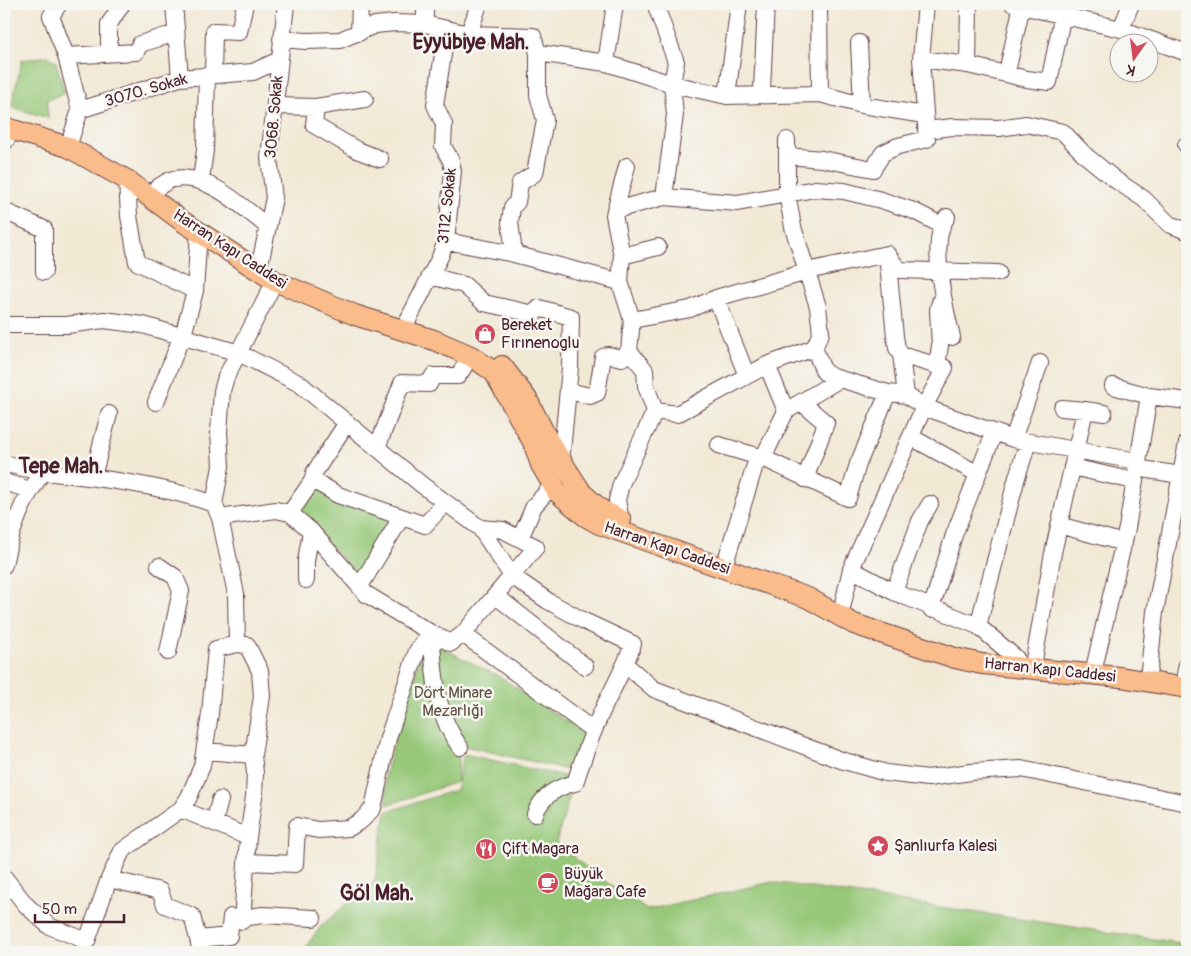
<svg xmlns="http://www.w3.org/2000/svg" width="1191" height="956" font-family="Pangolin,sans-serif">
	<rect width="100%" height="100%" fill="#f6f6f2"/>
	<filter id="ink" filterUnits="userSpaceOnUse"><feTurbulence type="fractalNoise" baseFrequency=".02" numOctaves="2"/><feDisplacementMap in="SourceGraphic" scale="10" xChannelSelector="R" yChannelSelector="G"/><feConvolveMatrix kernelMatrix="1 2 1 2 8 2 1 2 1" color-interpolation-filters="sRGB"/></filter>
	<filter id="wash" filterUnits="userSpaceOnUse"><feTurbulence type="fractalNoise" baseFrequency=".0096" numOctaves="4" result="noise"/><feDisplacementMap in="SourceGraphic" scale="20" xChannelSelector="R" yChannelSelector="G"/><feGaussianBlur stdDeviation="1.12" result="paint"/><feColorMatrix in="noise" values="0 0 0 0 0 0 0 0 0 0 0 0 0 0 0 0 0 1.4 0 .05"/><feComposite in="paint" operator="in"/></filter>
	<g filter="url(#wash)">
		<rect width="100%" height="100%" fill="#f2e9d5"/>
		<path fill="#96c878" stroke="#707452" d="M48,56L56,62L65,93L47,100L48,118L11,107L22,60Z
			M314,487L398,519L362,580L298,512Z
			M436,645L500,677L585,734L573,771L460,745L457,782L387,805L385,773L421,654Z
			M464,754L572,778L569,799L556,843L596,875L647,910L772,882L1187,944V952H302L321,926L375,880L386,812L456,790Z"/>
	</g>
	<g filter="url(#ink)">
		<g fill="none" stroke-linecap="round" stroke-linejoin="round">
			<g stroke="#633d44" stroke-width="18">
				<path id="minor" d="M59,4L51,16L66,56L80,110
					M174,4L180,78
					M657,4V9L676,62L672,84L675,115L664,197
					M819,4L820,94
					M1013,4L1121,29L1187,53
					M425,24V4
					M1121,29L1131,4
					M359,33L360,4
					M469,34L479,4
					M281,39L306,41L340,40L375,25L395,23L425,24L469,34L533,36L538,53V95L545,120L535,173L520,183L517,202L512,207L510,222L514,254
					M859,43L862,105
					M109,53V24L122,4
					M538,53L606,63L672,84L727,96L820,94L862,105L924,115
					M66,56L136,52L140,44L176,33
					M921,59L968,65L969,4
					M606,63L615,4
					M968,65L1027,79L1049,82L1065,4
					M1007,72L1022,5
					M213,75L214,31L239,32L245,4
					M766,94L762,90L766,4
					M727,96L739,4
					M276,106L316,107L365,99
					M316,107L314,125L357,150L380,159
					M926,130L953,127L999,128L1026,124L1063,132L1086,156L1117,181L1144,199L1169,224L1187,231
					M787,140V193L793,227L818,307L821,333L814,348L824,372L833,377L888,393L906,395L924,407L1013,439L1137,461
					M4,143L13,130
					M1186,145H1187
					M68,147L80,110L180,78L253,72L279,60
					M788,156L822,159L873,169L883,153L898,146L927,139L921,59L926,4
					M127,180L129,216L137,262L195,291
					M201,180L205,150L207,76
					M157,188C162,185 169,179 174,179C209,173 242,207 267,226
					M615,210L664,197L737,203L815,189L844,191L881,200L914,211L941,225
					M4,211L44,229V272
					M947,217C928,241 945,309 952,337
					M446,241L514,254L620,282
					M887,254L895,336L897,348L901,355L906,395
					M887,254L899,270L998,273
					M622,256L658,247
					M261,259L274,198L269,158L286,4
					M807,271L887,254
					M431,276L464,285L484,303L534,314L539,308L571,317L570,368L561,462
					M716,298L747,376
					M408,320L440,257L446,241L453,171L451,161L443,146L444,124L435,105L447,29
					M632,320L690,309L716,298L807,272
					M4,325H67L104,320L143,325L239,353L300,384L422,485L480,528L503,530L536,547L463,634
					M629,351L645,370L646,386L655,411
					M767,365L786,411
					M937,367L940,345L938,310L940,302
					M1113,386L1149,396L1187,401
					M568,391L590,396L597,393L603,357L608,355L622,358L629,351L632,320L620,282L622,256L614,215L627,166
					M156,402L185,328L195,291L199,232
					M801,402L826,423L805,479
					M1085,410L1104,413
					M911,437L978,474
					M1013,439L1040,363
					M719,445L763,458L848,498L858,464L888,393
					M377,448L402,383L429,384L433,376H458L471,356
					M4,463C34,472 64,474 95,478C136,483 175,490 214,504
					M1072,467L1134,481
					M1136,468L1187,476
					M93,477L109,414
					M313,480L338,495L425,525L445,503
					M4,482L30,490
					M290,513L313,480L314,473L346,424
					M220,518L276,510L290,513L311,531L366,594L431,633C435,675 434,712 460,747
					M621,520L617,500L621,484L655,411L677,414L767,365L814,348
					M1059,525L1124,543
					M480,528L512,576L548,601L584,621L633,644C627,662 619,676 611,693C596,721 585,752 575,783C556,787 542,796 535,814
					M520,539L534,506L553,485
					M727,557L755,465L763,458L786,411L840,379
					M4,565C10,532 23,499 43,472
					M159,566L175,577L181,591L168,652
					M851,569L894,592L978,626L1016,658
					M306,580V561L311,531
					M360,586L401,518
					M894,592L920,521L930,504
					M496,596L585,666
					M842,608L851,569L924,407L945,368L901,355
					M931,609L954,535L994,433
					M978,626L1017,477L1028,442
					M237,644L236,594L220,518L214,504L221,466L219,432L222,391L226,377L275,281
					M1034,660L1053,553L1085,410L1062,408
					M1095,664L1127,528L1149,396
					M626,665L654,689L841,760L886,773L928,778L971,772L1021,769L1187,803
					M1149,670L1155,612L1187,443
					M1185,675L1187,664
					M205,751L253,755
					M181,809L248,837
					M214,823L220,800
					M246,862L295,864L297,826L318,830L349,828L362,820L373,808L388,738L417,651L431,633L451,643L463,634L594,731
					M4,877L26,905L49,926L87,941L109,879L122,851L181,809L189,797L202,766L210,714L216,649L237,644L247,645L260,671L262,696L253,755L255,773L254,797L248,837L242,921L231,917L229,936L198,939L201,952
					M109,879L160,891L165,905L192,916L198,939
					M242,918L263,915L313,918"/>
			</g>
			<g stroke="#633d44" stroke-width="22">
				<path id="major" d="M4,127L68,147L127,180L182,221L275,281L355,315L434,340L471,356L494,372L533,442L541,465L557,492L585,516L599,524L808,598L854,624L955,658L982,664L1120,677L1187,688
					M502,366L527,399L549,442L582,493L600,509L621,520"/>
			</g>
			<use href="#minor" stroke="#fff" stroke-width="16"/>
			<use href="#major" stroke="#f9bc8a" stroke-width="20"/>
		</g>
	</g>
	<defs>
		<g id="shop-disc" transform="scale(1.125)"><circle r="9.5" fill="#d1495b" stroke="#f6f6f2"/><path d="M-5-2.5h2.3a2.7 3.5 0 0 1 5.4 0H5L5.5 6h-11ZM-1.5-2.5h3a1.5 2.3 0 0 0-3 0Z" fill="#fff"/></g>
		<g id="sight-disc" transform="scale(1.125)"><circle r="9.5" fill="#d1495b" stroke="#f6f6f2"/><path d="M0-6L1.8-2.2L6-1.7L2.9 1.2L3.7 5.4L0 3.3L-3.7 5.4L-2.9 1.2L-6-1.7L-1.8-2.2Z" fill="#fff"/></g>
		<g id="restaurant-disc" transform="scale(1.125)"><circle r="9.5" fill="#d1495b" stroke="#f6f6f2"/><path d="M-5-6h1v4h1v-4h1v4h1v-4h1v5L-1.5 .5V6h-2V.5L-5-1ZM5-6V6H3V1.5H1.5Q1.5-4 5-6Z" fill="#fff"/></g>
		<g id="cafe-disc" transform="scale(1.125)"><circle r="9.5" fill="#d1495b" stroke="#f6f6f2"/><path d="M-5.5-4.5H6V0H3Q3 3.5 0 3.5H-2.5Q-5.5 3.5-5.5 0ZM3-3.2v2h1.7v-2ZM-6 4.5H4V6H-6Z" fill="#fff"/></g>
	</defs>
	<g fill-rule="evenodd">
		<use href="#shop-disc" x="485" y="334"/>
		<use href="#sight-disc" x="878" y="846"/>
		<use href="#restaurant-disc" x="486" y="849"/>
		<use href="#cafe-disc" x="548" y="883"/>
	</g>
	<g text-anchor="middle" dominant-baseline="central" stroke-width="5" stroke-linejoin="round" paint-order="stroke">
		<g font-size="16" fill="#4a1f2b" stroke="#f6f6f2">
			<text transform="translate(146 90) rotate(-16)">3070. Sokak</text>
			<text transform="translate(274 117) rotate(-85)">3068. Sokak</text>
			<text transform="translate(447 206) rotate(-84)">3112. Sokak</text>
			<text transform="translate(230 249) rotate(33)">Harran Kapı Caddesi</text>
			<text transform="translate(667 548) rotate(19)">Harran Kapı Caddesi</text>
			<text transform="translate(1050 670) rotate(6)">Harran Kapı Caddesi</text>
		</g>
		<g font-size="16" fill="#4a1f2b" stroke="#f6f6f2" text-anchor="start">
			<text x="501" y="325">Bereket<tspan x="501" dy="18">Fırınenoglu</tspan></text>
			<text x="894" y="846">Şanlıurfa Kalesi</text>
			<text x="502" y="849">Çift Magara</text>
			<text x="564" y="874">Büyük<tspan x="564" dy="18">Mağara Cafe</tspan></text>
		</g>
		<g font-size="16" fill="#615242" stroke="#f6f6f2">
			<text x="453" y="693">Dört Minare<tspan x="453" dy="18">Mezarlığı</tspan></text>
		</g>
		<g font-size="21" font-weight="bold" fill="#4a1f2b" stroke="#f6f6f2">
			<text x="471" y="42">Eyyübiye Mah.</text>
			<text x="61" y="466">Tepe Mah.</text>
			<text x="377" y="893">Göl Mah.</text>
		</g>
	</g>
	<rect width="1191" height="956" fill="none" stroke="#f6f6f2" stroke-width="20"/>
	<g transform="translate(1134 58) rotate(194)"><circle r="24" fill="#f6f6f2" stroke="#b1a0a2"/>
	<path d="M0-4L9 19L0 12L-9 19Z" fill="#d1495b"/>
	<text y="-8" font-size="14" font-weight="bold" text-anchor="middle" fill="#4a1f2b">K</text>
	</g>
	<path d="M35 914v8h89v-8" fill="none" stroke="#4a1f2b" stroke-width="2.5"/>
	<text x="42" y="914" font-size="15" fill="#4a1f2b" stroke="#f6f6f2" stroke-width="4" paint-order="stroke">50 m</text>
</svg>
